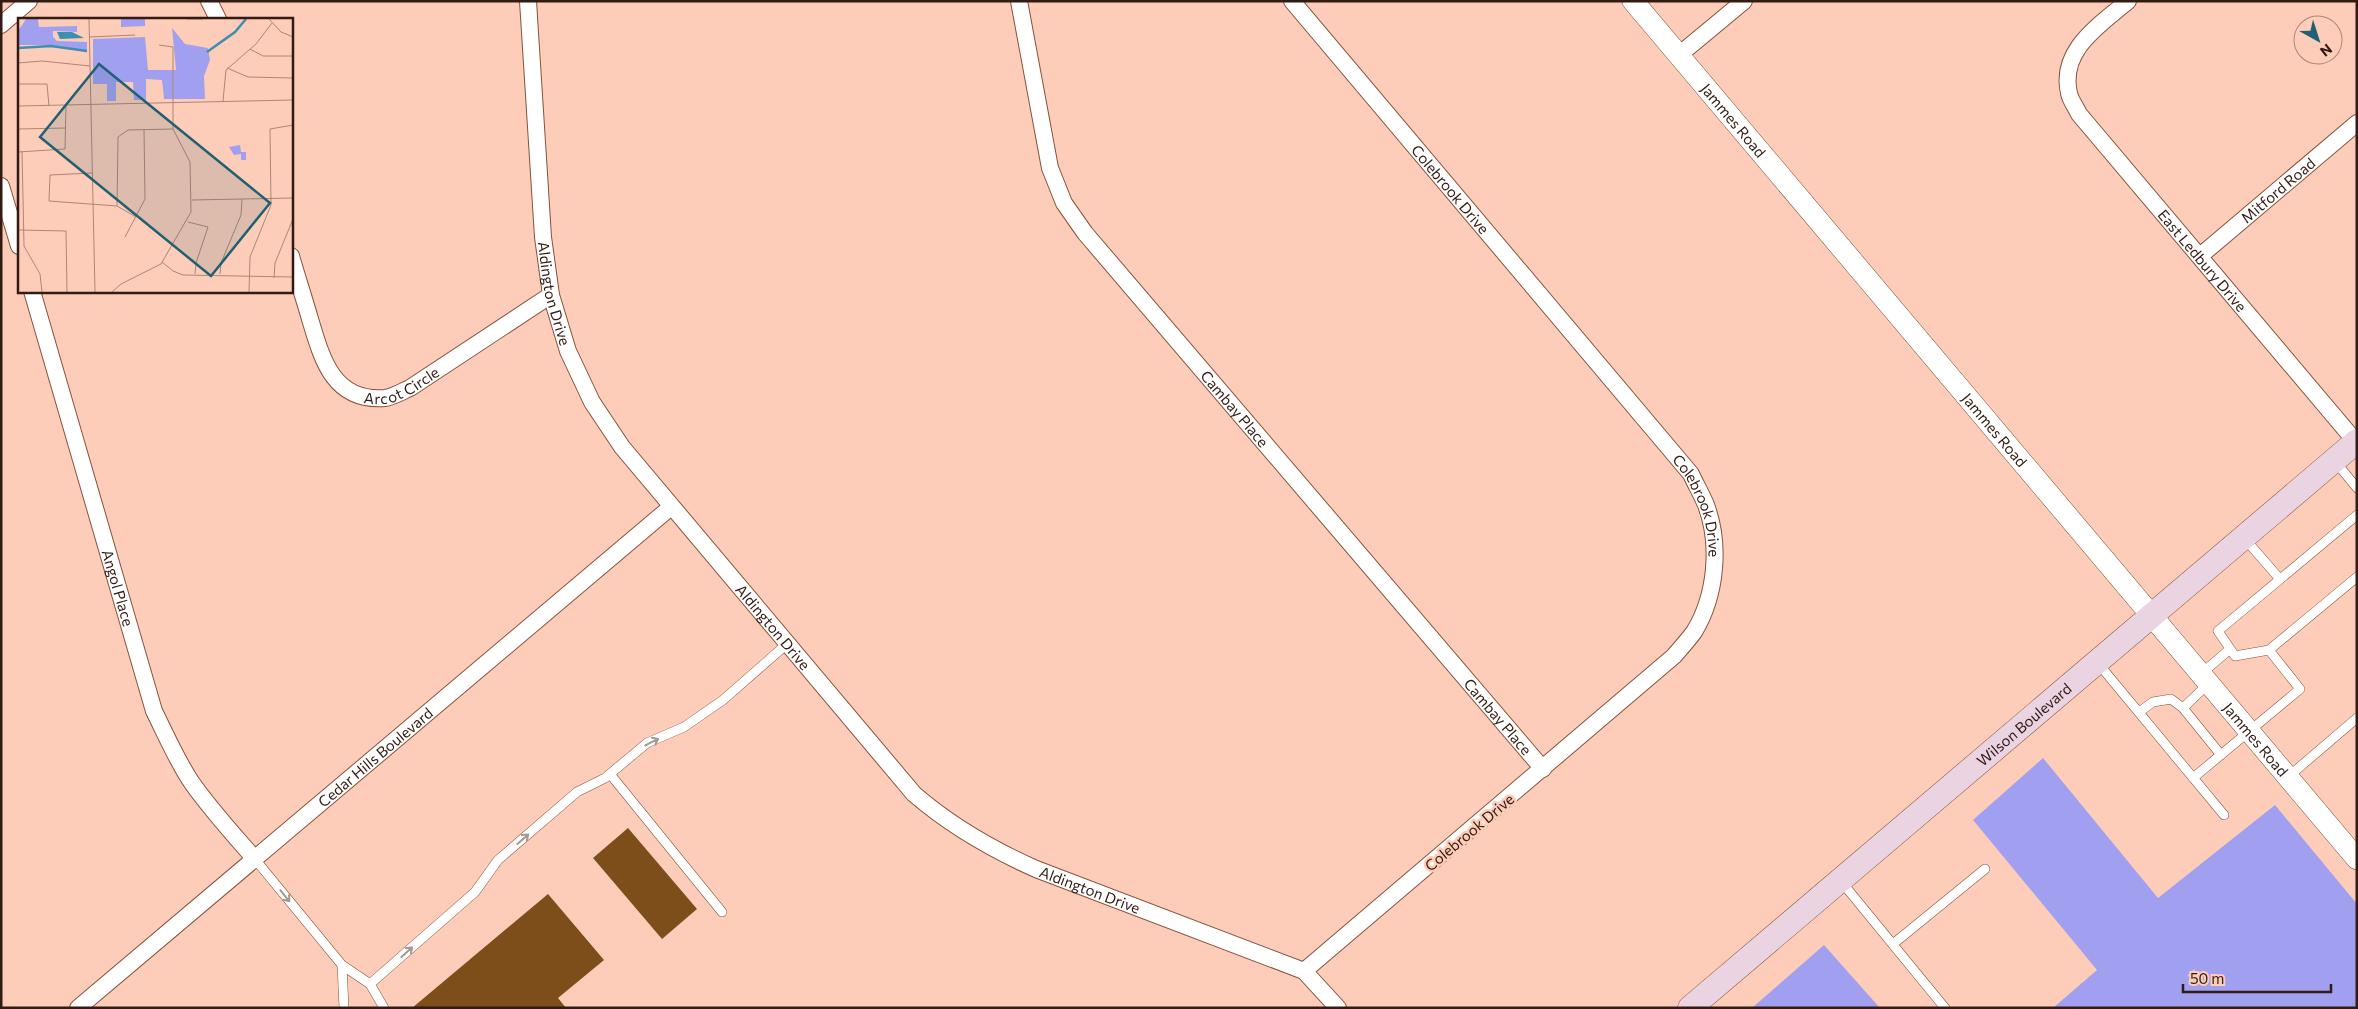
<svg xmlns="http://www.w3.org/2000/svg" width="2358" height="1009" font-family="Commissioner,sans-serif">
	<rect width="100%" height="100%" fill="#fecdb9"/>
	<path fill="#a1a0f0" d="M2043,758L2158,898L2275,805L2357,904V1008H2053L2097,970L1973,820Z
		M1824,945L1880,1008H1752Z"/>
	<path fill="#7d4d1a" d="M628,828L697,909L662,939L593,858Z
		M548,894L604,960L558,998L566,1008H412Z"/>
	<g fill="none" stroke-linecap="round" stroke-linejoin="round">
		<g stroke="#86523c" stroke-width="10">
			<path id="service" d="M2334,460L2357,488
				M2245,539L2279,578
				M2269,650L2235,656L2218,631L2357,515
				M2097,662L2224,815
				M2201,674L2230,649
				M2209,683L2183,708L2221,755
				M2139,712L2153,702L2171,699L2183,708
				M610,774L722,912
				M2288,777L2357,718
				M2193,778L2300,689L2269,650L2357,577
				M254,858L342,965L370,984L384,1008
				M1840,880L1945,1008
				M1893,944L1985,869
				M342,965L344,1008
				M370,984L475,892L498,860L577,792L605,778L647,743L684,727L723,700L788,643"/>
		</g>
		<g stroke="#86523c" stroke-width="18">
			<g id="minor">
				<path d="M209,1L218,19"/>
				<path id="s1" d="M528,1L543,237L551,295L568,351L592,402L622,447L914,794C951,826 991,849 1036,869L1304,971L1338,1008"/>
				<path id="s2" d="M1019,1L1050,168L1064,203L1085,233L1543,769"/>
				<path id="s3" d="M1292,1L1691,474C1696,485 1702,495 1706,505C1721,545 1716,596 1694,632C1688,640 1681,648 1674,656L1304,971"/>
				<path id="s4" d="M2128,1C2100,25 2059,50 2069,93C2070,100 2076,107 2079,114L2356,442"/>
				<path d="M1,25L29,1"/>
				<path d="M1679,55L1744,1"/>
				<path d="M1,186L19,246"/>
				<path id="s5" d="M291,256C297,277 304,298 310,319C322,359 333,402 385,398C393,397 403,391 410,388L551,295"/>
				<path id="s6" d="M2200,256L2357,123"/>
				<path id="s7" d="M32,291L154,711C166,735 177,761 192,783C211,810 233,834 254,858"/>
				<path id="s8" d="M78,1008L671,507"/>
			</g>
		</g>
		<g stroke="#86523c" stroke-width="22">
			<g id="tertiary">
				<path id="s9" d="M1633,1L2357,859"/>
			</g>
		</g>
		<g stroke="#86523c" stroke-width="25">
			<g id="secondary">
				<path id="s10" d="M1690,1008L2357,441"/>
			</g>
		</g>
		<use href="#service" stroke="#fff" stroke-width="9"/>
		<use href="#minor" stroke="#fff" stroke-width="16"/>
		<use href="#tertiary" stroke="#fff" stroke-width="21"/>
		<use href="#secondary" stroke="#ead4e1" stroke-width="24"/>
	</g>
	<defs><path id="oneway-shaft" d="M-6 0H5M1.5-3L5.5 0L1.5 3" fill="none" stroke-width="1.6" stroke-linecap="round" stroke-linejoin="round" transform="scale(1.25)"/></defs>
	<g stroke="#a29894">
		<use href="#oneway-shaft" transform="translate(652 742) rotate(-27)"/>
		<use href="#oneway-shaft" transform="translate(523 839) rotate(-41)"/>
		<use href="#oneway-shaft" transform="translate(285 896) rotate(51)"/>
		<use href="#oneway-shaft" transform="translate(407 952) rotate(-42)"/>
	</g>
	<g text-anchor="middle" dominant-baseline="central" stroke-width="5" stroke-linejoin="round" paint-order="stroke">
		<g font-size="15" fill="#311b12" stroke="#fecdb9">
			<text stroke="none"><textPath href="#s9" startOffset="156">Jammes Road</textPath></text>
			<text stroke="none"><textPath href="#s3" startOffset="246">Colebrook Drive</textPath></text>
			<text stroke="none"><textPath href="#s6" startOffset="102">Mitford Road</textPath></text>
			<text stroke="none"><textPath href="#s4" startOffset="331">East Ledbury Drive</textPath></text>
			<text stroke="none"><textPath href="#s1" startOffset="294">Aldington Drive</textPath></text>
			<text stroke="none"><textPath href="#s5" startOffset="206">Arcot Circle</textPath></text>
			<text stroke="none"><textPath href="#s2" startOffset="475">Cambay Place</textPath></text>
			<text stroke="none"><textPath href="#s9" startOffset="561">Jammes Road</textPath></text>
			<text stroke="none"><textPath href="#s3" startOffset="651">Colebrook Drive</textPath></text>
			<text stroke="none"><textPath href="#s7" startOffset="309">Angol Place</textPath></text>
			<text stroke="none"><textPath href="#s1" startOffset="699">Aldington Drive</textPath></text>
			<text stroke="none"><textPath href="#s2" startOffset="880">Cambay Place</textPath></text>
			<text stroke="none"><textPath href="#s10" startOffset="438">Wilson Boulevard</textPath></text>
			<text stroke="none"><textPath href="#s9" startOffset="966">Jammes Road</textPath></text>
			<text stroke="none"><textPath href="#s8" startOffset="389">Cedar Hills Boulevard</textPath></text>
			<text transform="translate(1469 832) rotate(-40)">Colebrook Drive</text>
			<text stroke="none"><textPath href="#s1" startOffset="1119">Aldington Drive</textPath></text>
		</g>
	</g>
	<g transform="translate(18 18)">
		<rect width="275" height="275" fill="#fecdb9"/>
		<path d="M8,1H20L21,9L59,8V14L35,13V19L39,23L69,24V33L34,27H0V13ZM103,1H127V8L103,9ZM154,10L167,26L190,30L192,42L186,58L187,81H146L144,62L128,61V82H116L115,64H98V83H89V66H75V21L127,19L130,52H158ZM222,127L223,134H228V142H223V136L216,137L211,129Z" fill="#a1a0f0"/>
		<path d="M39,14H54L66,20L42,21Z" fill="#3c90ad"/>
		<path fill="none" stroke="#3c90ad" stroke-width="2.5" d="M0,30L33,28L69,33M189,34L217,14L228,1"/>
		<path fill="none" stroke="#ac8676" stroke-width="1" d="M71,1L77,274M169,1H185M251,1L263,14L275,19M72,19L117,17M232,31L245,38H275M0,45L24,43L72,48M209,50L230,59L275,60M0,66H29L31,88M205,83L208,52L238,26L254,5M0,88L275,82M0,111L48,110M4,133L6,228L22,256L24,274M0,134L47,131L48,87M74,155L32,157L31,183L99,188L118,199M174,182L275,180M99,188L100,119L110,112L155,111M170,204L190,209L178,245L177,256M0,212L48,213L49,274M107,219L127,181L126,111M144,244L155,253L165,257L275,259M202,256L203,245L223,197L224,181M256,260L257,245L275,201M94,274L103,266L143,246L173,194L172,144L155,111V29L141,27M231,274L232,239L253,187L252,111L275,107"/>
		<path fill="#206075" fill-opacity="0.15" stroke="#206075" stroke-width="2.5" d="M81,46L252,185L193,258L22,119Z"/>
		<rect width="275" height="275" fill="none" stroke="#311b12" stroke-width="2.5"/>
	</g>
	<rect width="2358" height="1009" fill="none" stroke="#311b12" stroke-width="5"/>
	<g transform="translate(2318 40) rotate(141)"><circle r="24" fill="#fecdb9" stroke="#ac8676"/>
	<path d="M0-4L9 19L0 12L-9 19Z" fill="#206075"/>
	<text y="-8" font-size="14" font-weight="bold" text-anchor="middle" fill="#311b12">N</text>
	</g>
	<path d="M2183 984v8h148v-8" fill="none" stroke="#311b12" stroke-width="2.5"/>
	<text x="2190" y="984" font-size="15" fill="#311b12" stroke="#fecdb9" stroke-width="4" paint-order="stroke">50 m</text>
</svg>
